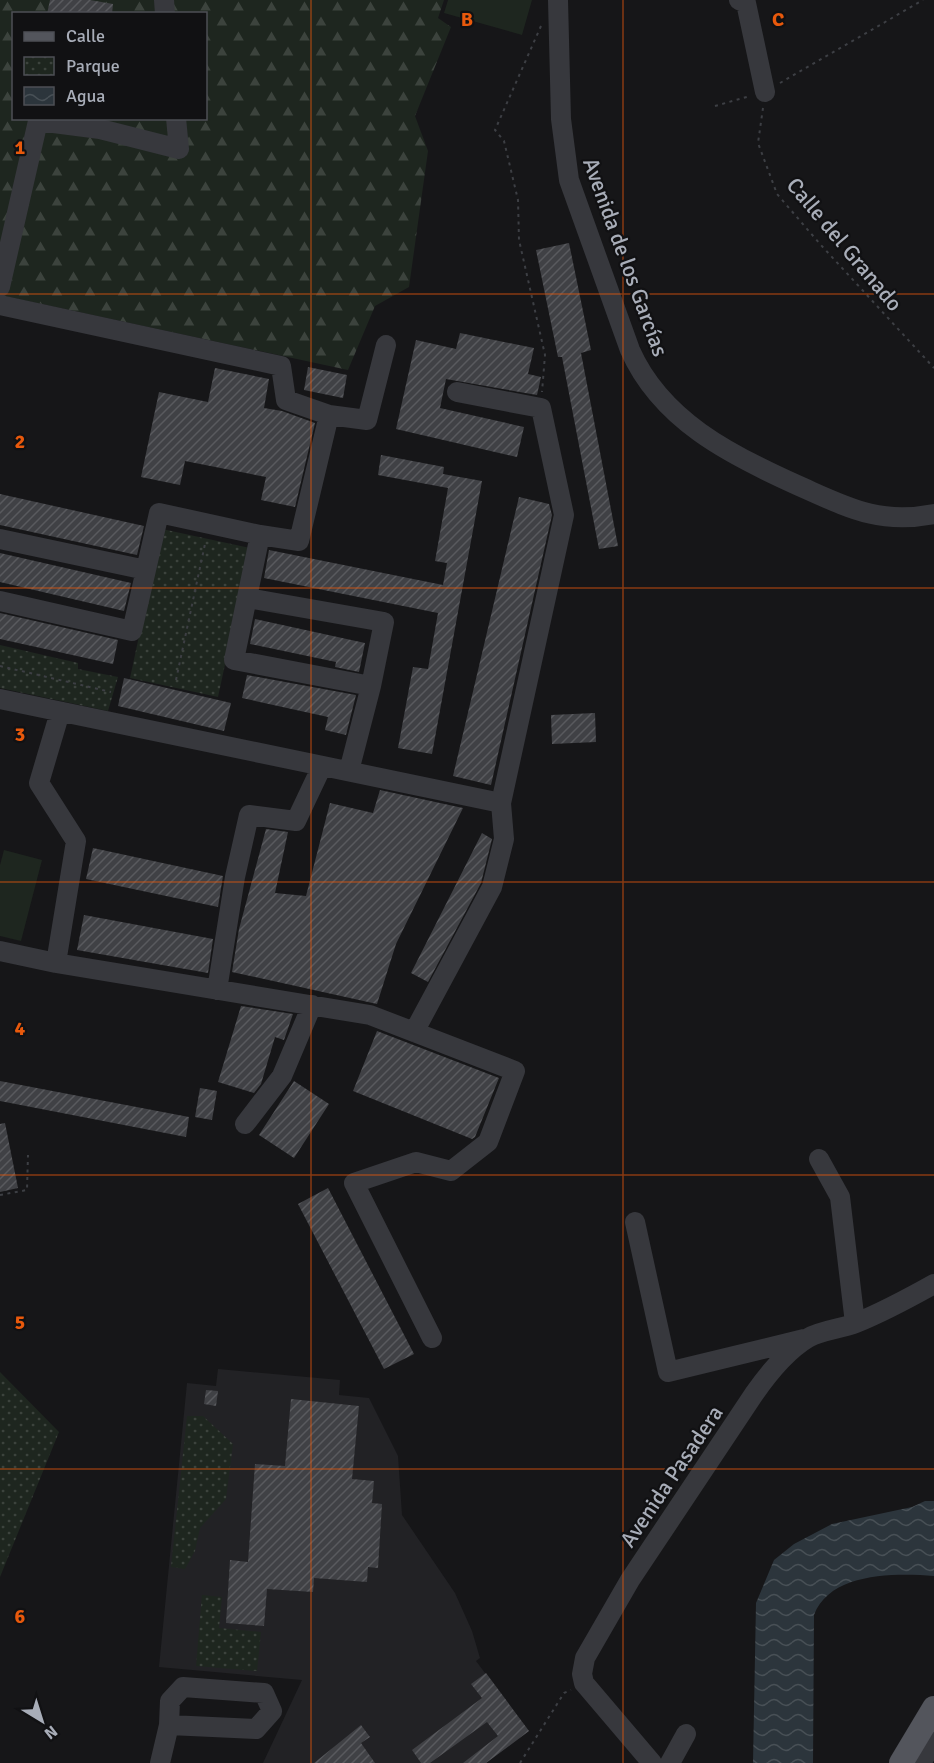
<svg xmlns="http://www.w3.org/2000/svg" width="934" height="1763" font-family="Signika,sans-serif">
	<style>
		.built { fill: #222225 }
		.grass { fill: #1e261f }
		.forest { fill: url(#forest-firs); fill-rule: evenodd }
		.park { fill: url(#park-dots) }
		.water { fill: url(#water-waves) }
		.building { fill: url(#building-hatch) }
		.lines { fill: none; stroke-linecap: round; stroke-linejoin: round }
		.path { stroke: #3d3f44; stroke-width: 2; stroke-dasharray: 3 4.5; stroke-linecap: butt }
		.minor { stroke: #37383d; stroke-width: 20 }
		.major { stroke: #53555c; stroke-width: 24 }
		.grid { fill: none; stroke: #e8590c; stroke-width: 1.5; stroke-opacity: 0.55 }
		.labels { text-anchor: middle; stroke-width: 4.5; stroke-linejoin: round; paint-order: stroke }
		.street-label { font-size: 22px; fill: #a8adb8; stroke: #111113 }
		.grid-label { font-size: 20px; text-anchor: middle; font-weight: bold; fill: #e8590c; stroke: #111113; stroke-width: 4.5; stroke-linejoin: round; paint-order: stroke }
	</style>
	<defs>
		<pattern id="forest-firs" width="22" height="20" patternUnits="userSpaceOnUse" patternTransform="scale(1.5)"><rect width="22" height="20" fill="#1e261f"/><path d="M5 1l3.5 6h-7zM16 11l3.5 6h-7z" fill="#3c433d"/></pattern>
		<pattern id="park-dots" width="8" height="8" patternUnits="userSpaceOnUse" patternTransform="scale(1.5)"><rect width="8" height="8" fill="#1e261f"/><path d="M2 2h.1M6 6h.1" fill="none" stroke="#3c433d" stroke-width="1.8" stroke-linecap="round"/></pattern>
		<pattern id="water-waves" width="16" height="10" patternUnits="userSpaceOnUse" patternTransform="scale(1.5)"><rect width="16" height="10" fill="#2c353c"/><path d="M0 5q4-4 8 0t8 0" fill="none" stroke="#485056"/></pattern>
		<pattern id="building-hatch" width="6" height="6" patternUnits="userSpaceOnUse" patternTransform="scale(1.5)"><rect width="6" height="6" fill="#404145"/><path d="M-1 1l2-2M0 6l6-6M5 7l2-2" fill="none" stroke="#595a5e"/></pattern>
	</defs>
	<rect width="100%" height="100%" fill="#161618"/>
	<path class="built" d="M218,1369L340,1380L339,1395L369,1398L398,1456L402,1515L455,1593L472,1631L480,1658L476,1661L529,1731L486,1763H263L302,1680L159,1667L187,1383L216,1386Z"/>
	<path class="grass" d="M448,0H532L522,35L444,13Z
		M4,850L42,860L21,941L0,936V865Z"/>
	<path class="forest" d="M0,0H444L438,18L451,27L415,116L428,151L409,287L375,306L348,370L0,295ZM14,14H206V118H14Z"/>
	<path class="park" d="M162,529L250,548L218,697L130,678Z
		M0,645L78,663V669L118,677L108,711L0,688Z
		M0,1372L59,1432L0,1577Z
		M187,1416H203L233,1444L226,1499L200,1528L195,1551L185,1569L171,1567Z
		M202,1595L222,1597L219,1628L261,1632L257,1671L196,1666Z"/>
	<path class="water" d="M925,1501H934V1576C896,1573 830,1572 814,1615L813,1763H753L756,1603L774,1560L794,1544L832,1524L912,1507Z"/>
	<path class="building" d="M50,0H90L113,4L112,14H47Z
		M569,243L591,350L581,353L618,546L599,549L562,357H558L536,250Z
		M460,333L534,348L528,374L541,377L537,395L446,379L440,408L524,427L517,457L396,429L416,340L456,349Z
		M308,367L347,375L343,398L304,390Z
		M215,368L269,379L264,408L282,411L315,423L295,507L261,500L266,477L185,461L180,485L141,477L159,392L208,402Z
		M381,455L444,467L443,474L482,481L432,754L398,748L413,667L428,669L438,613L264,578L269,550L443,585L447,563L435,561L448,488L378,475Z
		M0,494L144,526L137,555L0,525Z
		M519,497L549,504L552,515L491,785L453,776Z
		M0,553L131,583L124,611L0,582Z
		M0,613L118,640L113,664L0,639Z
		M255,619L365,643L359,672L335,667L336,662L250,644Z
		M247,675L356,695L346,735L325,730L328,717L242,698Z
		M124,678L231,703L224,731L118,706Z
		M595,713L596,742L552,744L551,715Z
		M380,790L463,808L396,944L377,1004L232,972L239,929L266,829L288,832L275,893L306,896L330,803L373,813Z
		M482,833L492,839L481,883L428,982L411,973Z
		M93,848L223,876L218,907L86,879Z
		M84,915L213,939L208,973L77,950Z
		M241,1006L293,1014L284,1040L275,1037L261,1084L254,1093L218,1082Z
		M377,1031L499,1078L475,1137L472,1139L353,1091Z
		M0,1081L189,1117L186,1137L0,1101Z
		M294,1081L329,1104L294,1158L259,1135Z
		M200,1088L217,1091L212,1120L195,1117Z
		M5,1123L18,1188L0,1192V1124Z
		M328,1188L414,1354L384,1369L298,1204Z
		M206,1390L218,1391L216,1406L204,1404Z
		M291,1399L359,1406L352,1479L374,1481L372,1503L382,1504L378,1568L368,1567L367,1582L314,1578L313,1592L267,1589L264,1626L226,1623L230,1560L248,1562L255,1464L285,1466Z
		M486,1673L529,1731L486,1763H463L498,1736L487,1722L430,1763H421L412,1750L482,1698L471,1684Z
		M361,1725L370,1737L361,1743L375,1763H314Z"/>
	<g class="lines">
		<path class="path" d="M541,26L495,130L504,141L518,200L519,240L545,355L542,392
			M780,83L923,0
			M715,106L750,96
			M763,108L758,143L777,194L820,244L934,368
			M0,666L111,692
			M176,680L205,544
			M0,1195L27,1190L28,1155
			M520,1763L564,1693L571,1690"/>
		<path class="minor" d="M164,0L165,14
			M558,0L561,119L569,180L630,350C661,420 730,455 797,485C847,507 878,525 934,514
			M739,0L746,3L765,92
			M0,287L38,121L100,129L179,149L176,118
			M0,305L281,366L286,400L329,415L367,420L386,345
			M329,415L299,541L260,535L234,660L371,686L349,771
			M0,539L146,570
			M248,598L384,622L371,686
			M0,601L132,631L159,513L260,535
			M0,699L501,803
			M0,951L56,963L370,1015L515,1071L488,1142L451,1171L416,1162L354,1183L432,1338
			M56,963L76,841L39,783L60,712
			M217,990L235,877L249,815L296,821L322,766
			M414,1032L492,887L504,839L501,803L564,515L541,408L457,392
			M245,1124L282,1076L312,1005
			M819,1159L840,1197L855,1323
			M635,1222L668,1372L804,1339
			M160,1763L169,1725L170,1701L183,1687L264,1693L272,1711L256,1729L169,1725
			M652,1763L584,1683L582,1674L585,1658L630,1580L754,1394C768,1374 786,1351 808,1338C822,1330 841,1329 856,1323C883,1312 909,1298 934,1284
			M670,1763L686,1734
			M921,1763L934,1741"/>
		<path class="major" d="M901,1763L934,1708"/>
	</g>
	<path class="grid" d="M311,0V1763M623,0V1763M0,294H934M0,588H934M0,882H934M0,1175H934M0,1469H934"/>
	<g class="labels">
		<g class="street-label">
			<text transform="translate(845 244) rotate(50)" y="8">Calle del Granado</text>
			<text transform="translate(626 257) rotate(70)" y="8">Avenida de los Garcías</text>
			<text transform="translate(671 1476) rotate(-56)" y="8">Avenida Pasadera</text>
		</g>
	</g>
	<g class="grid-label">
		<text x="467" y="26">B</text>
		<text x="778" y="26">C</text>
		<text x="20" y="154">1</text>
		<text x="20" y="448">2</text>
		<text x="20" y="741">3</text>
		<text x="20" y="1035">4</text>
		<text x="20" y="1329">5</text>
		<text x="20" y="1623">6</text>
	</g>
	<rect x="12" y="12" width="195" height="108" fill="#111113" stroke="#4d4f55" stroke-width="1.5"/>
	<rect x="24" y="32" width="30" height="9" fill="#53555c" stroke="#4d4f55" stroke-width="1.5"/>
	<text x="66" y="42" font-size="18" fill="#a8adb8">Calle</text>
	<rect x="24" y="57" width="30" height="18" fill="url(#park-dots)" stroke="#4d4f55" stroke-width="1.5"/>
	<text x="66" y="72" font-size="18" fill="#a8adb8">Parque</text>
	<rect x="24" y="87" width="30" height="18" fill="url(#water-waves)" stroke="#4d4f55" stroke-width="1.5"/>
	<text x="66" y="102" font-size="18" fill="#a8adb8">Agua</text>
	<g transform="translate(42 1721) rotate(142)" stroke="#111113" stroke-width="4.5" paint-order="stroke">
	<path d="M0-4.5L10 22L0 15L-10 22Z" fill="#a8adb8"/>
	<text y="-9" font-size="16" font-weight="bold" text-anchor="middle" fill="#a8adb8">N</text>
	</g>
</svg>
